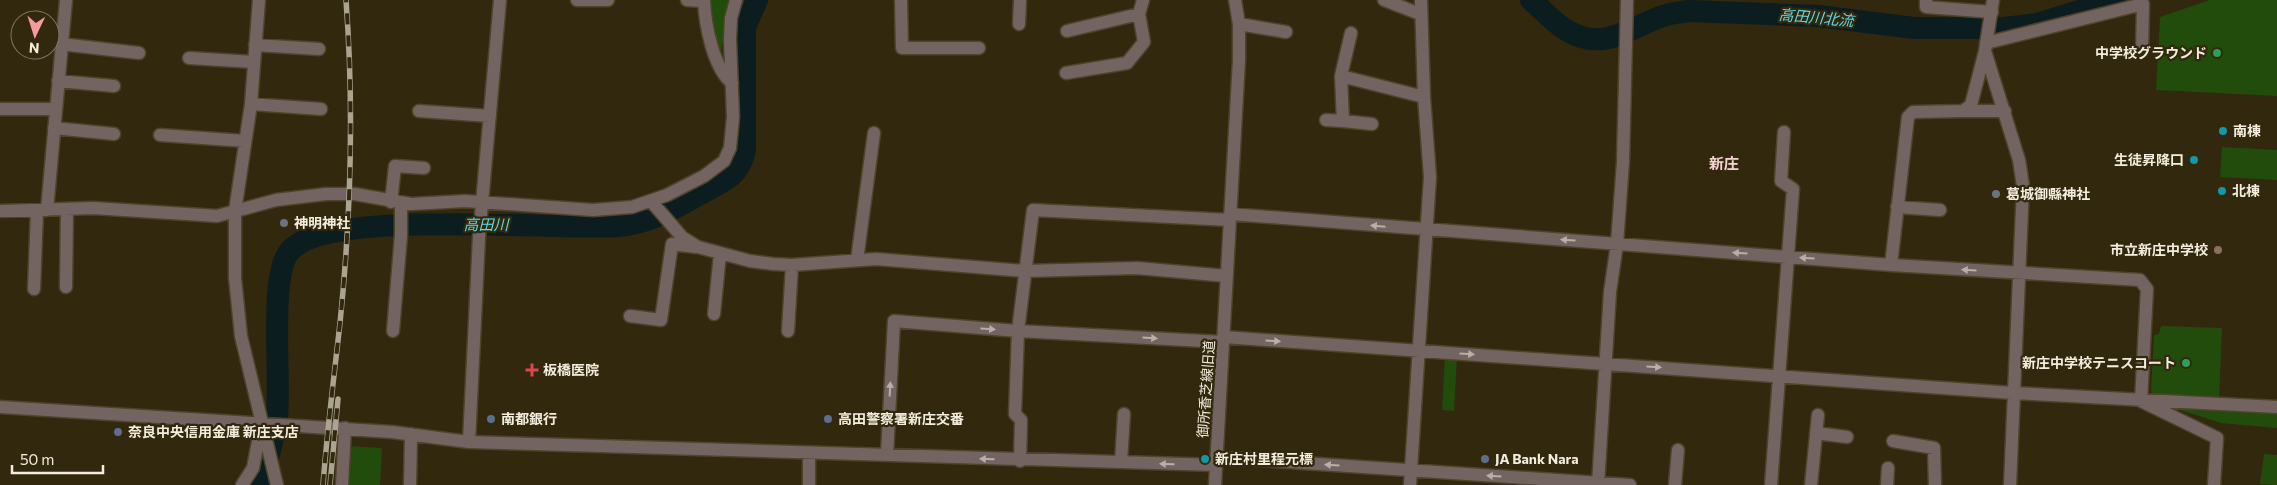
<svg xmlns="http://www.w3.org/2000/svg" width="2277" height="485" font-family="Commissioner,'Noto Sans JP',sans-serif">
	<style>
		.green { fill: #224c0b }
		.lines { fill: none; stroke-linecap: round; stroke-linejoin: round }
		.river { stroke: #0c1d1f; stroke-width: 22 }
		.minor-casing { stroke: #4d442b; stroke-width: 15 }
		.minor { stroke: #736462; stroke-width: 12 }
		.rail-casing { stroke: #aba491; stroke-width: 5.5 }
		.rail { stroke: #32280e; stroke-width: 4; stroke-dasharray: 11; stroke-linecap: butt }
		.oneway { fill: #b9afa6 }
		.leisure-dot { fill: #2e9e5b; stroke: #32280e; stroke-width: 2 }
		.culture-dot { fill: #0f9aa8; stroke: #32280e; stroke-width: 2 }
		.worship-dot { fill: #6b7280; stroke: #32280e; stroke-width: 2 }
		.education-dot { fill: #8d6e63; stroke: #32280e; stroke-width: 2 }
		.health-dot { fill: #e0444e; stroke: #32280e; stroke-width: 2 }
		.service-dot { fill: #5c6f8a; stroke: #32280e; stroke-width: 2 }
		.labels { text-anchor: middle; stroke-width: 4.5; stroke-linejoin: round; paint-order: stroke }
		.poi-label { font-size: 14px; font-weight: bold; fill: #f3edde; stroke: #32280e; text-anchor: start }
		.street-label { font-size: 14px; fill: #f3edde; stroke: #32280e }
		.water-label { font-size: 15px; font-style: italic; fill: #59ddeb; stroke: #32280e }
		.neighbourhood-label { font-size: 15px; font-weight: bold; fill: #f7d3d5; stroke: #32280e }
	</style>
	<rect width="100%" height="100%" fill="#32280e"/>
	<path class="green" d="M710,0H730L720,58L709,4Z
		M2210,0H2277V96L2156,90L2160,17Z
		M2222,147L2277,150V180L2220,177Z
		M2161,326L2222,328L2219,400L2158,397L2151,391L2154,335L2159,334Z
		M1445,356L1457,357L1454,411L1442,410Z
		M2177,405L2277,411V428L2221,423L2177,409Z
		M346,446L382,448L380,485H344Z
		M2264,454L2277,455V485L2260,484Z"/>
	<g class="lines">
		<path class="river" d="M1531,0C1542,9 1551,20 1563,28C1603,55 1628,27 1666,15C1673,13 1681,12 1689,11L1818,16L1914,28H2005L2037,24L2115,0
			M258,485C265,472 276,431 277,416C281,381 269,277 289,252C324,207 557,231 619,226C651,223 675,208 702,193C724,181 739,177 745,150V27L757,0"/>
		<defs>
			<path id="minor" d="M259,0L251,104L235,211V278L241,336L277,485
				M577,0H608
				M687,0L704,1
				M704,0C705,24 713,68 732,83
				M901,0L902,48H979
				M1384,0L1420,14
				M1926,0V7L1992,12
				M1993,0L1985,51L2019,160L2023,186L2010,485
				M1019,24L1020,0
				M1239,24L1286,32
				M1067,31L1139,14
				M1351,33L1341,76L1424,97
				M1986,43L2143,4L2142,52
				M61,44L139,53
				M255,45L319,49
				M189,58L254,62
				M1066,73L1127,63L1144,42L1139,14L1143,0
				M1341,76L1343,121L1372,124
				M58,81L114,86
				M251,104L321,109
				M0,109H56
				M419,111L490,116
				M1963,111H2005
				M1326,120L1343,121
				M54,128L114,134
				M160,135L245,141
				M651,201L682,237L698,247L750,261L773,264L792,265L876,259L1025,271L1137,268L1227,276
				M391,202L395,166L424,168
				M1897,207L1940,210
				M47,210L66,0
				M0,211L93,208L217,216L276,200L326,194H355L411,204L465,201L593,210L632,207L667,195L704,176L724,161L730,148L733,117L730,39L731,18L736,0
				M1230,214L1891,265L2140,280L2147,289L2141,401L2217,438L2214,485
				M857,260L874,133
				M1891,265L1908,117L1913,112L1963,111L1971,105L1985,51
				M66,287L67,209
				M34,289L37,211
				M714,314L720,254
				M630,316L661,320L672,244L696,247
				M393,331L401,235V204
				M788,331L792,265
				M1224,337L2013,393L2277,407
				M0,407L392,432L469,442L1216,465
				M1816,433L1847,437
				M1893,441L1934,448L1935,485
				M469,442L479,237L500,0
				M887,455L894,321L1018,331L1223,342
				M1216,457L1630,485
				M1020,461L1021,420L1015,414L1018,331L1033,210L1230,220
				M1121,462L1124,414
				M242,485L253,468L260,431
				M342,485L345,428
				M410,485L411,434
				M809,485V453
				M1215,485L1239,60V24L1235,0
				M1410,485L1430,177L1424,97L1421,0
				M1598,485L1610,292L1617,244L1623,162L1627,0
				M1675,485L1678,450
				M1771,485L1793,189L1781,181L1784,132
				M1811,485L1818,415
				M1887,485L1888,468"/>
		</defs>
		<use href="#minor" class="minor-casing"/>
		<use href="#minor" class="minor"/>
		<defs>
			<path id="rail" d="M323,485C327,431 334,377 340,323C351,216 354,107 346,0
				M330,485L338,399"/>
		</defs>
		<use href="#rail" class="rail-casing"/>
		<use href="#rail" class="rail"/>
	</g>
	<defs><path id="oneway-solid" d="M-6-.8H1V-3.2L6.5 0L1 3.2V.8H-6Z" transform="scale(1.25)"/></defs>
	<g class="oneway">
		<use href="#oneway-solid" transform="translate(1378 226) rotate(-175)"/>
		<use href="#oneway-solid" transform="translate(1568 240) rotate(-176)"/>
		<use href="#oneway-solid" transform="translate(1740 253) rotate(-176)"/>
		<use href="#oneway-solid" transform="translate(1807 258) rotate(-176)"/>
		<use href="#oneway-solid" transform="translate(1969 270) rotate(-176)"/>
		<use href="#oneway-solid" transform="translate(988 329) rotate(4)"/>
		<use href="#oneway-solid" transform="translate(1150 338) rotate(3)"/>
		<use href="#oneway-solid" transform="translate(1273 341) rotate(4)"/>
		<use href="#oneway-solid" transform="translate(1467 354) rotate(4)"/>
		<use href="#oneway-solid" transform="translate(1654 367) rotate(4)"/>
		<use href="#oneway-solid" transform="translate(890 389) rotate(-87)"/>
		<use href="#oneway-solid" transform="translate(987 459) rotate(-178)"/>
		<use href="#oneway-solid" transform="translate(1167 464) rotate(-178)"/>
		<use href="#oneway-solid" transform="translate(1332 465) rotate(-176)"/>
		<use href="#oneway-solid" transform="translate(1494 476) rotate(-176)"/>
	</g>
	<g class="leisure-dot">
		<circle cx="2217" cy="53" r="5"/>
		<circle cx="2186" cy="363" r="5"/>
	</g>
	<g class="culture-dot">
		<circle cx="2223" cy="131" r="5"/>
		<circle cx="2194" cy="160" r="5"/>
		<circle cx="2222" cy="191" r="5"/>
		<circle cx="1205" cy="459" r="5"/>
	</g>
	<g class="worship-dot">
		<circle cx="1996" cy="194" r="5"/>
		<circle cx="284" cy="223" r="5"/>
	</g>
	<circle class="education-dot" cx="2218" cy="250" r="5"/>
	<path class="health-dot" d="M529.5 362.5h5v5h5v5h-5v5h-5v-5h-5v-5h5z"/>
	<g class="service-dot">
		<circle cx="491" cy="419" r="5"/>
		<circle cx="828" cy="419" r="5"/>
		<circle cx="118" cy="432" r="5"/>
		<circle cx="1485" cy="459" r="5"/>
	</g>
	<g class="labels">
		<g class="poi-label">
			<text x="2207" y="58" text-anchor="end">中学校グラウンド</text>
			<text x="2233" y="136">南棟</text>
			<text x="2184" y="165" text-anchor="end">生徒昇降口</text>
			<text x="2232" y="196">北棟</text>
			<text x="2006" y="199">葛城御縣神社</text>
			<text x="294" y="228">神明神社</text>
			<text x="2208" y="255" text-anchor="end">市立新庄中学校</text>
			<text x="2176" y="368" text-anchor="end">新庄中学校テニスコート</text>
			<text x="543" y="375">板橋医院</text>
			<text x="501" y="424">南都銀行</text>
			<text x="838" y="424">高田警察署新庄交番</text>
			<text x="128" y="437">奈良中央信用金庫 新庄支店</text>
			<text x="1215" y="464">新庄村里程元標</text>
			<text x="1495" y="464">JA Bank Nara</text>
		</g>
		<g class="street-label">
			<text transform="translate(1206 389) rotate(-86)" y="5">御所香芝線旧道</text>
		</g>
		<g class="water-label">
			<text transform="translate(1816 18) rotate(5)" y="5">高田川北流</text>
			<text x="486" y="230">高田川</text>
		</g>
		<g class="neighbourhood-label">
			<text x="1724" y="169">新庄</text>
		</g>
	</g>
	<g transform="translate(35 35) rotate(184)"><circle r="24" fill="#32280e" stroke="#7f7761"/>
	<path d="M0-4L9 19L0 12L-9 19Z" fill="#f49aa1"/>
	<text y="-8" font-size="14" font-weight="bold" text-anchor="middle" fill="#f3edde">N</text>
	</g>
	<path d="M12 465v8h91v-8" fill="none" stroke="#f3edde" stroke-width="2.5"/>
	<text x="20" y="465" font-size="15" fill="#f3edde" stroke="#32280e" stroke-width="4" paint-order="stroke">50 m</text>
</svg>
